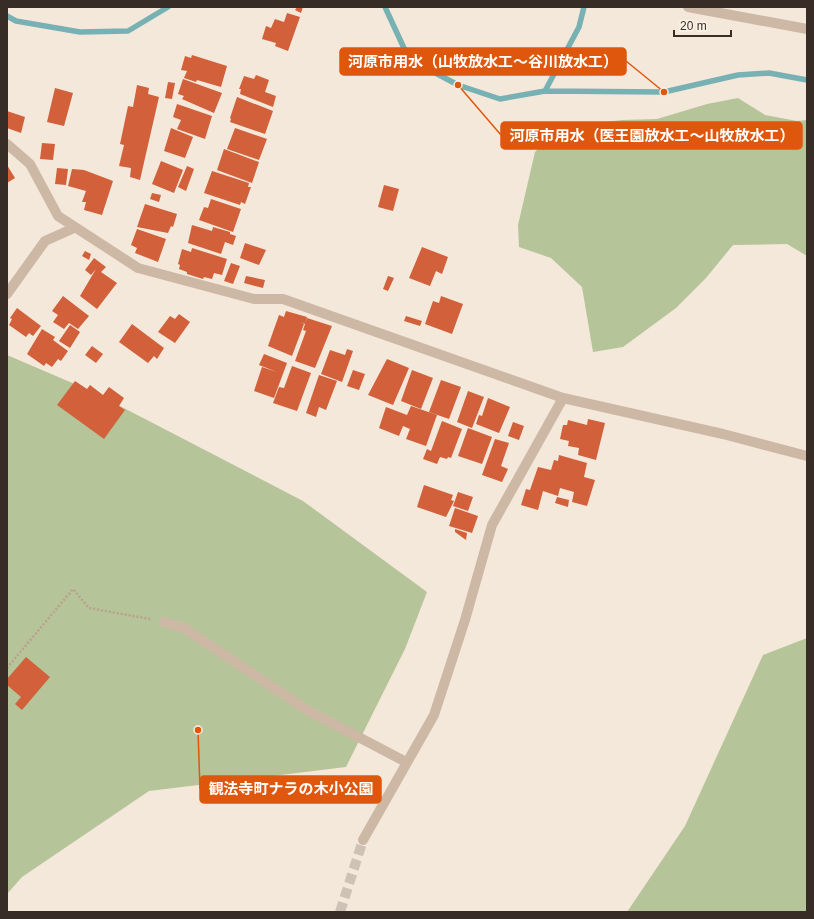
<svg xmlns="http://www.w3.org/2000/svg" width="814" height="919" font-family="Arial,'Noto Sans JP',sans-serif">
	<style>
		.green { fill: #b6c499 }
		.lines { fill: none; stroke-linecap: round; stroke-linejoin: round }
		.stream { stroke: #77b1b4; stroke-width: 5.5 }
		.building { fill: #d1603b }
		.minor-tunnel { stroke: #cec2b6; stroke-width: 10; stroke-dasharray: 10 5; stroke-linecap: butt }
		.path { stroke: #b9a18f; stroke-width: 2.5; stroke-dasharray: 2 2; stroke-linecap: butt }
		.minor { stroke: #cdb8a5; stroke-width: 10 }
		.leader { fill: none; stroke: #df570d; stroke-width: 1.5 }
		.callout-dot { fill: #df570d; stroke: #fbf2e7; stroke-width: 1.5 }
		.callout { fill: #df570d; stroke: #df570d; stroke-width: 1.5 }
		.callout-label { font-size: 15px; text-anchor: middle; font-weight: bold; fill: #fff }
	</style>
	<rect width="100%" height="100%" fill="#f4e8da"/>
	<path class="green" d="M738,98L765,115L797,121L807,120V256L787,244L733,245L706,278L676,308L623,347L593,352L582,287L551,258L519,247L518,225L535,152L559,127L622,120L657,119L707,104Z
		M7,355L91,391L303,501L427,592L405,649L346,767L149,791L22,877L7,894Z
		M807,638V912H627L685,826L763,655Z"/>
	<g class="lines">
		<path class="stream" d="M385,7L409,59L458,85L500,99L545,91L664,92L738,75L769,73L807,80
			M7,16L16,21L80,32L128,31L168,7
			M545,91L579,27L584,7"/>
	</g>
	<path class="building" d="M297,7H303L301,13L295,10Z
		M287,13L300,17L288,51L275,46L276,43L262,39L266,26L271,28L275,19L284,22Z
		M192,55L227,66L221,87L197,80L196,82L184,78L187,71L181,70L185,56L191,58Z
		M256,75L269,80L265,92L276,96L273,107L240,94L241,89H239L244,76L254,79Z
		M183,79L222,93L214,113L182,99L184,96L178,94Z
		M168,82L175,83L172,99L165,98Z
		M137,85L149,88L148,94L159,97L140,180L130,177L131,168L119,166L124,145L120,144L128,106L133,107Z
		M55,88L73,93L64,126L47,122Z
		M237,97L273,111L265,134L230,122L231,119L230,118Z
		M177,104L212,116L205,139L177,129L181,120L173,117Z
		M7,111L25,117L21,133L7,128Z
		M171,128L193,137L185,158L164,151Z
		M235,128L267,139L259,160L227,149Z
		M42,143L55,144L53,160L40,159Z
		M224,149L259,162L252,183L217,170Z
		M161,161L183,170L174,193L152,184Z
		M7,165L15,178L7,183Z
		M187,166L194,169L186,191L178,187Z
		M57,168L68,169L66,185L55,184Z
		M72,169L84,170L113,181L102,215L84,210L86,202H82L86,191L68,186Z
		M212,171L249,183L248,187H251L245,204L241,202L240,205L204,193Z
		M384,185L399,189L393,211L378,207Z
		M152,193L161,195L159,202L150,199Z
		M211,199L241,209L233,232L199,220L204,207L208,208Z
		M145,204L177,214L173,227L171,226L168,233L137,227Z
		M192,225L212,231L213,227L230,232V234L236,236L233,245L225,242L221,254L188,243Z
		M137,229L166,239L158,262L135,253L137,248L131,245Z
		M245,243L266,250L259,265L240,258Z
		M422,247L448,257L442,274L436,271L430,286L409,278Z
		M192,248L227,259L222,275L214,273L212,279L204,277L203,279L187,274V272L179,269L180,265L178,264L182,249L191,252Z
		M85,251L91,254L89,260L82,256Z
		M94,258L106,267L101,272L117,283L97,309L80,296L96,269L91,275L85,270Z
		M231,263L240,266L233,284L224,281Z
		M246,276L265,280L263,288L244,283Z
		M388,276L394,278L388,291L383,289Z
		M63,296L89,316L78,329L69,323L64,329L53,322L58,315L52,311Z
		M441,296L463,304L452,334L425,324L433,301L439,303Z
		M17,308L41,326L33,336L29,333L26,337L9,325L12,319L10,318Z
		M286,311L307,317L305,324L300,322L304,324L292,356L268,346L279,315L284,317Z
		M179,314L190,322L175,343L158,332L170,316L175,319Z
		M406,316L422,321L420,326L404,321Z
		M307,318L332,326L315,368L295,361L306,331L303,330Z
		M132,324L164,348L157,359L154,356L148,363L119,342Z
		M70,325L80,332L70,348L59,341Z
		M42,329L55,337L53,340L68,351L61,361L58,359L52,367L46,363L44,366L27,354Z
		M92,346L103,354L96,363L85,355Z
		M347,349L353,351L342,382L321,374L330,350L345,355Z
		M264,354L287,363L274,398L254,391L262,367L277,372L259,365Z
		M387,359L409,368L393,405L368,395Z
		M292,366L311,373L297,411L273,403L279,387L284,388Z
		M353,370L365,374L359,390L347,386Z
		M412,370L433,378L421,409L401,401Z
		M319,375L337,381L326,410L319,407L316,417L306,413Z
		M441,380L461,387L449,419L429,412Z
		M75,381L87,389L90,385L103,395L109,387L124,398L119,406L125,410L104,439L57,405Z
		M468,391L484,397L472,428L457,422Z
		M488,398L510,407L499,433L476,424L479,415L482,416Z
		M411,406L437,415L426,446L406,439L410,429L403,426L399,436L379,428L386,407L407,415Z
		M588,419L605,423L596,460L578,455L579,448L568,446L569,441L560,439L563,425H567L568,420L587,425Z
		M442,421L462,429L451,458L448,457L447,459L440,457L437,464L423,459L427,449L431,451Z
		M513,422L524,426L519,440L508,436Z
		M468,428L492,437L482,464L458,456Z
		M495,439L509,443L501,466L508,469L502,482L482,475Z
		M559,455L587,463L584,477L595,480L587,506L572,502L574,492L560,488L558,496L543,491L538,510L521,505L526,489L530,490L538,467L551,470L554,460L558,461Z
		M424,485L453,495L451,500L454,501L446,517L417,507Z
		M458,492L473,497L468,511L453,506Z
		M557,497L569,500L568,507L555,503Z
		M455,508L478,516L472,533L449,526Z
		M455,529L467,533L466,540L455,532Z
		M26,657L50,677L22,710L15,704L21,697L7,685V679Z"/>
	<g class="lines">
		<path class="minor-tunnel" d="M340,912L363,840"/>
		<path class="path" d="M7,668L73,589L89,608L150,619"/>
		<path class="minor" d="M688,7L807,29
			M7,144L30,164L58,216L138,268L254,299H283L563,398L723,434L807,456
			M7,294L45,241L74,228
			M164,622L184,628L307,710L406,762
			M363,840L434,715L465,620L492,525L563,398"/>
	</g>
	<path class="leader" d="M664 92L626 61M458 85L501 135M198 730L200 789"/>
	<g class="callout-dot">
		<circle cx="664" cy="92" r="4"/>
		<circle cx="458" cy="85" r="4"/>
		<circle cx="198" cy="730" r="4"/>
	</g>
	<g class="callout">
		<rect x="340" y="48" width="286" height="27" rx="4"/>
		<rect x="501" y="122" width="301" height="27" rx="4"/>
		<rect x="200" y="776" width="181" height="27" rx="4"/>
	</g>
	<g class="callout-label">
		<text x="483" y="67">河原市用水（山牧放水工～谷川放水工）</text>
		<text x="652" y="141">河原市用水（医王園放水工～山牧放水工）</text>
		<text x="291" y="794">観法寺町ナラの木小公園</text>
	</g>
	<rect width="814" height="919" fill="none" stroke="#382c27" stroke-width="16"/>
	<path d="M674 30v6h57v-6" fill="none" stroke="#382c27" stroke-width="2"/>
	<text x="680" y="30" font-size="12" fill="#382c27" stroke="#fbf2e7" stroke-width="3" paint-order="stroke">20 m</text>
</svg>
